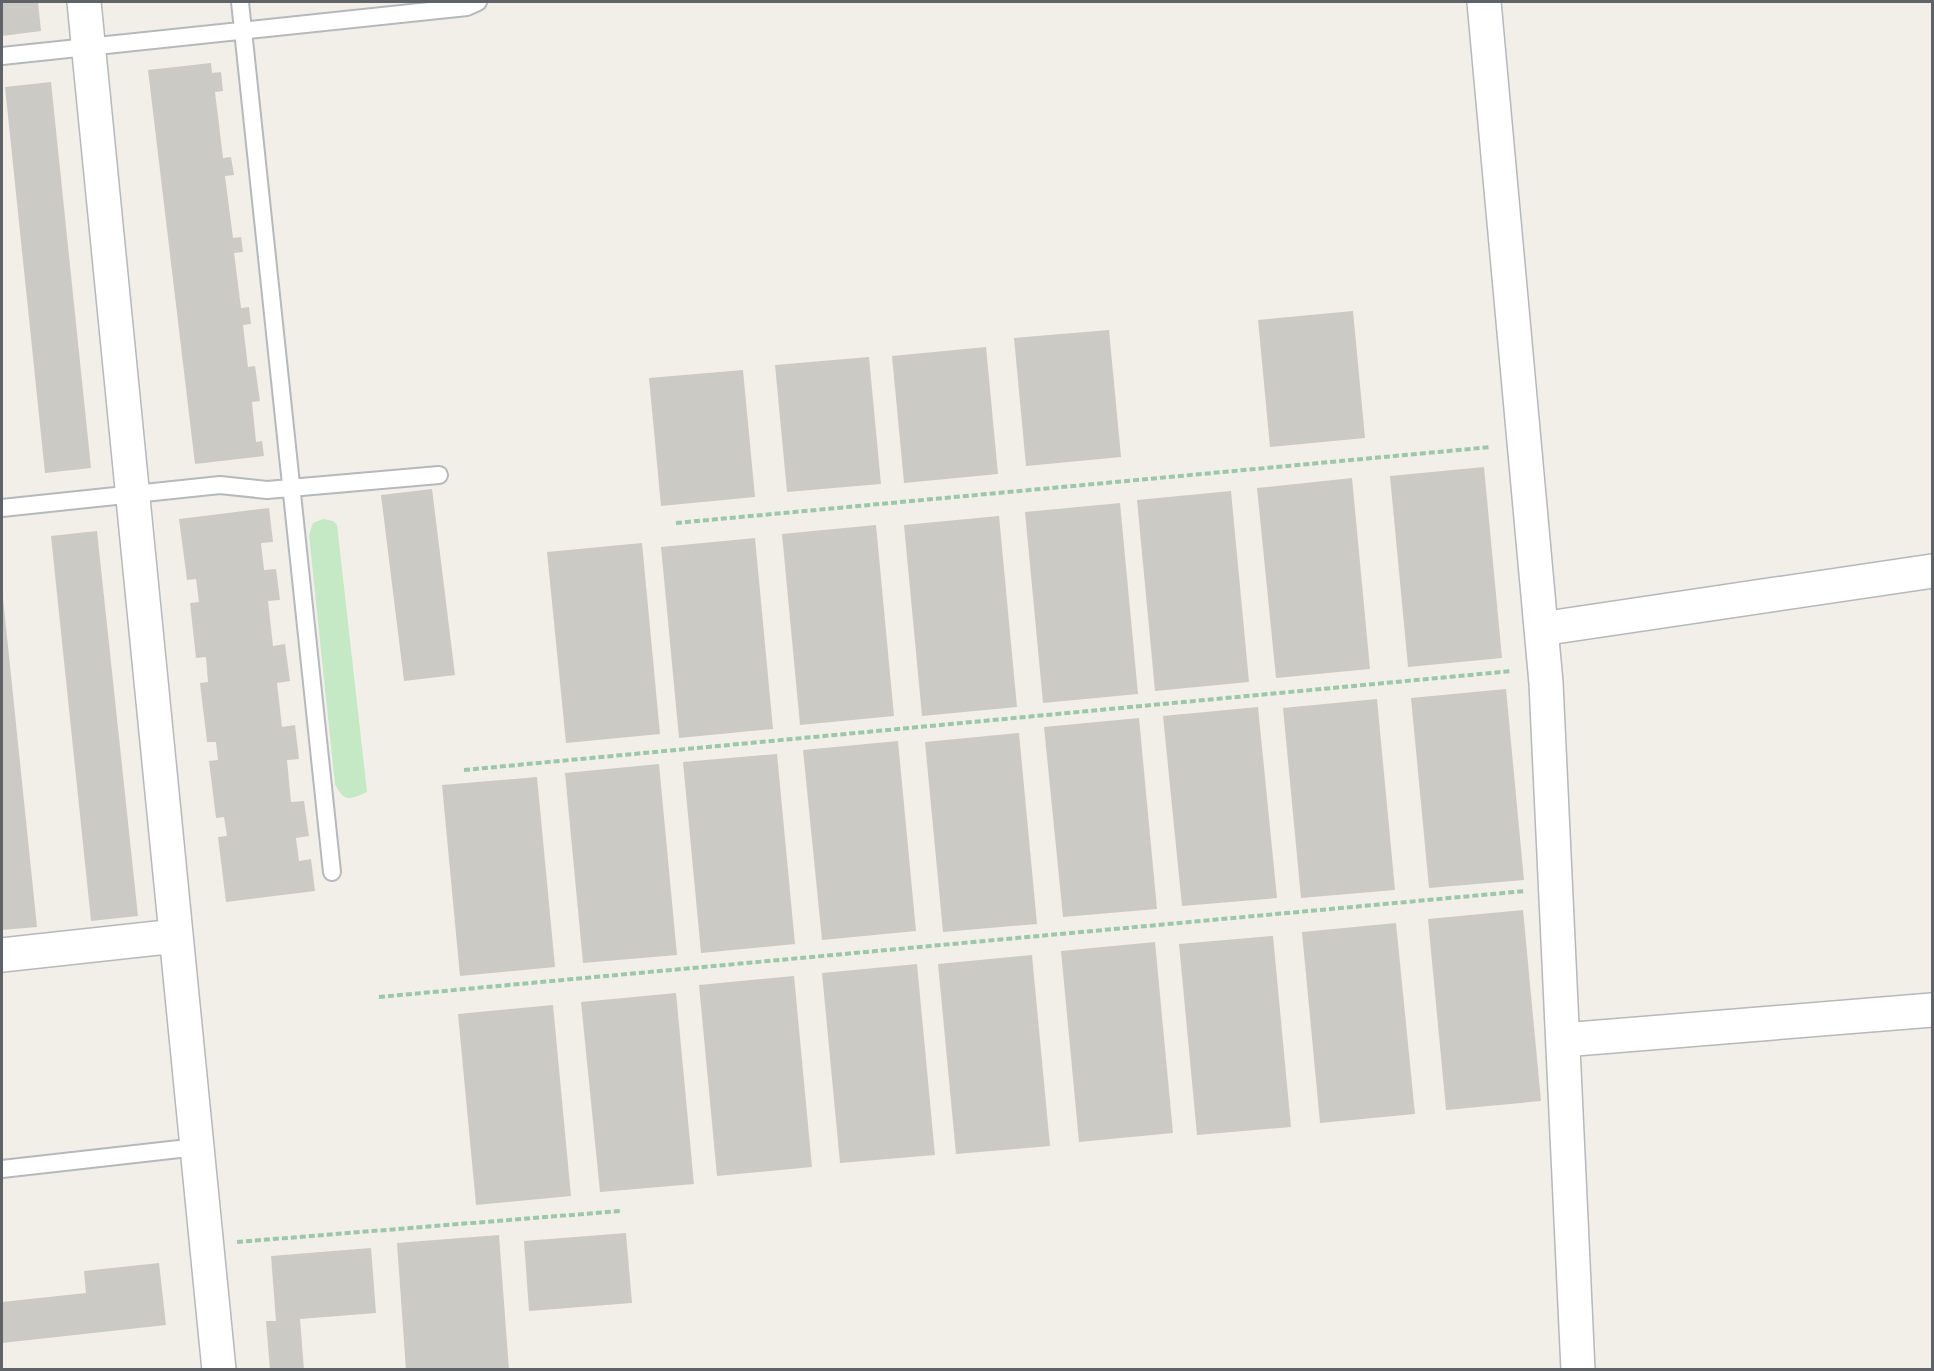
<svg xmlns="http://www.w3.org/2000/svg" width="1934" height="1371" font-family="'Varela Round',sans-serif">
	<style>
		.green { fill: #c5e8c5 }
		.building { fill: #cccac5 }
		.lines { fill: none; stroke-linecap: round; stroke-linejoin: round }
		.lane-casing { stroke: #b5b8bc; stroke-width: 20 }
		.street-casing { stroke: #b5b8bc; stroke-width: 36 }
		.path { stroke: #9cc7a9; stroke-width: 4; stroke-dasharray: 6 3; stroke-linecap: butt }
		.lane { stroke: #fff; stroke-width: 16 }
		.street { stroke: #fff; stroke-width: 33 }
	</style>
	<rect width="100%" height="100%" fill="#f1efe8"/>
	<path class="green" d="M323,519L333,521L337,525L367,792C349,800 344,802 335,784L309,535L313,523Z"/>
	<path class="building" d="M2,2H38L41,31L2,36Z
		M211,63L212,73L221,72L223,91L215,92L223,158L231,157L234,175L225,176L233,238L241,237L243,252L234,253L241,308L249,307L251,324L243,325L248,367L255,366L260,401L252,402L256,442L262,441L264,456L195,464L148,70Z
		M51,82L91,468L45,473L5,87Z
		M1353,311L1365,438L1270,447L1258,320Z
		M1109,330L1121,457L1026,466L1014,338Z
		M986,347L998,474L904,483L892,356Z
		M869,357L881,484L787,492L775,365Z
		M743,370L755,497L661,506L649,378Z
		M1484,467L1502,658L1408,667L1390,476Z
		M1352,478L1370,669L1276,678L1257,488Z
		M432,489L455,675L404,681L381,495Z
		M1231,491L1249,682L1155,691L1137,500Z
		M1120,503L1138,694L1043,703L1025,512Z
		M269,508L273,542L261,543L264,570L276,569L280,600L268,601L273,646L285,644L290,681L277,683L282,727L295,725L299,759L287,760L291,802L304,801L309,836L296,838L299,861L311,859L315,891L226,902L218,837L227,836L224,817L216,818L209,761L218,760L216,742H207L200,683L208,682L206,657L196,658L190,603L199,602L196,579L187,580L179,519Z
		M999,516L1017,707L922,716L904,525Z
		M876,525L894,716L800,725L782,534Z
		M97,531L138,916L91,921L51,536Z
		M755,538L773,729L679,738L661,547Z
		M642,543L660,734L566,743L547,552Z
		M2,598H3L37,927L2,930Z
		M1506,689L1524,880L1429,888L1411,698Z
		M1377,699L1395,890L1301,898L1283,708Z
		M1258,707L1277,898L1182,906L1163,716Z
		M1139,718L1157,909L1063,917L1044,727Z
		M1019,733L1037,924L943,932L925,742Z
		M898,741L916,931L822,940L803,750Z
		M777,754L795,944L701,953L683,762Z
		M659,764L677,955L583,963L565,773Z
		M537,777L555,967L460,976L442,785Z
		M1523,910L1541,1101L1446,1110L1428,919Z
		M1396,923L1415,1114L1320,1123L1302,932Z
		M1273,936L1291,1127L1197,1135L1179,944Z
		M1155,942L1173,1133L1079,1142L1061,951Z
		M1032,955L1050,1146L956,1154L938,964Z
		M917,964L935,1155L840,1163L822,973Z
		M794,976L812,1167L717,1176L699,985Z
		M676,993L694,1184L600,1192L581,1002Z
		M553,1005L571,1196L476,1205L458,1014Z
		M626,1233L632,1303L529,1311L524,1241Z
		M499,1235L509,1370H406L397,1243Z
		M371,1248L376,1313L300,1319L304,1370H270L266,1321H276L271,1256Z
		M159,1263L166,1325L2,1343V1302L86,1293L84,1271Z"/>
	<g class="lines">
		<defs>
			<path id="lane" d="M240,2L332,872
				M2,56L467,7L478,2
				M2,508L220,485L267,490L439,475
				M2,1169L197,1147"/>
			<path id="street" d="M84,2L219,1370
				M1484,2L1546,683L1578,1370
				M1541,629L1932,571
				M2,955L176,936
				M1563,1040L1932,1010"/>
		</defs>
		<use href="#lane" class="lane-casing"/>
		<use href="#street" class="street-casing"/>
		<path class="path" d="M676,523L1491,447
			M464,770L1512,671
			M379,997L1525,891
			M237,1242L620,1211"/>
		<use href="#lane" class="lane"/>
		<use href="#street" class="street"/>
	</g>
	<rect width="1934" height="1371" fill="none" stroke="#5f6368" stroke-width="6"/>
</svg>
